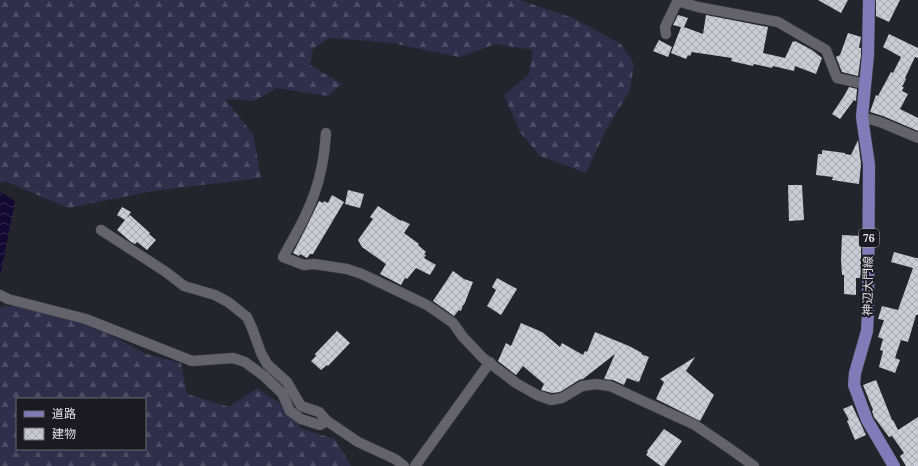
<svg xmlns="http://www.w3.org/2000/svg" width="918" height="466" font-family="Lora,'Noto Sans JP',serif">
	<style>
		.forest { fill: url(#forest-firs); fill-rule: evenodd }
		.water { fill: url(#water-waves) }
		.building { fill: url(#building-cross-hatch) }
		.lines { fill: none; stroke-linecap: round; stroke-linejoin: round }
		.minor-casing { stroke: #404046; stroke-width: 11 }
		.primary-casing { stroke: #404046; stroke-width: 13 }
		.minor { stroke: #64636c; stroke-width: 10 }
		.primary { stroke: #837ab9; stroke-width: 12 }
		.labels { text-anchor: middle; stroke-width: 4; stroke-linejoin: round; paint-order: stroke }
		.shield { fill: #1b1a22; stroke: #a5a5aa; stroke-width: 1 }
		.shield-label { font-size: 11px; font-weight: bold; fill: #e0e0e5 }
		.street-label { font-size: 12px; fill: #e0e0e5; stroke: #1b1a22 }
	</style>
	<defs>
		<pattern id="forest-firs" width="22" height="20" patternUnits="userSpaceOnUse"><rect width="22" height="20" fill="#312e4b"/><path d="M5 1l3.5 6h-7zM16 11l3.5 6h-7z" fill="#4f4c65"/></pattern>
		<pattern id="water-waves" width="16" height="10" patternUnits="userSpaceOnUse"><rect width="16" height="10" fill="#130832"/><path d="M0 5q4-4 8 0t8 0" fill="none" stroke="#352c50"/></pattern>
		<pattern id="building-cross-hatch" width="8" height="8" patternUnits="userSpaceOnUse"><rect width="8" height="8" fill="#cbcbd5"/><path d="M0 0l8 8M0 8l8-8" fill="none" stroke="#a9a9b1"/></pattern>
	</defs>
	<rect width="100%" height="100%" fill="#24242c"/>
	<path class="forest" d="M0,0H520L573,18L621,44L634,64L630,90L605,132L586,173L540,156L520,132L504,95L529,74L533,50L496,44L459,57L391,43L329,38L313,49L310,65L342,84L328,96L277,88L254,101L225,99L253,134L261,178L153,191L68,208L5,181L0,183Z
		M15,306L66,311L146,354L181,363L187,394L229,407L257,388L285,407L302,429L335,439L351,466H0V307ZM17,399H145V449H17Z"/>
	<path class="water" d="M0,192L15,201L0,277Z"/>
	<path class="building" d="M818,0H848L841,13Z
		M876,0H900L889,22L876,16Z
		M678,15L688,18L684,27L703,34L706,15L768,27L763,53L785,58L793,41L794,42L795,41L812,50L822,58L816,74L795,66L794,71L773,66L772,68L754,64L753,66L731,61L732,58L692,52L690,56L688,55L686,59L671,53L681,27L673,25Z
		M848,33L861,37L859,48H861V55L858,76L842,72L836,57L840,55Z
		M889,34L918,48V58L915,57L905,78L906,79L902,87H904L902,91L908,94L900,109L918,118V131L883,116L870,112L876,95L878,96L891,72L893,73L901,57L883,47Z
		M659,40L672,47L668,57L653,51Z
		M849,87L857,89L856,101L854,100L840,119L832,114L844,96Z
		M858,140L861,164L859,184L832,180L833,177L816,175L818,154H822V150L845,153V154L851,155Z
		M788,185H802L804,220L789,221Z
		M348,190L364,194L360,208L345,204Z
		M332,195L344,202L313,254H310L307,258L300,254L299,256L293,253L306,228L319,201L323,203L324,201L328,203Z
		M378,206L401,221V220L410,224L404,233L419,244L418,245L426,252L424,254L426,255L424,258L436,265L430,275L416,268L407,279L405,278L401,285L380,274L386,264L362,247L358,240L373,219L370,217Z
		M122,207L131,212L127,218L130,215L150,233L149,234L156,240L147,250L137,242L135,244L131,242L117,230L125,220L117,215Z
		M842,235L861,236V275L860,278H856V295L844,294V275H842L841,259Z
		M894,252L916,258H918V315H916L908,342L901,340L895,358L900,360L895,373L879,367L883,351L880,350L883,339L878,337L884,320L878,319L882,306L898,310L913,268L891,262Z
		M453,271L464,279L473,282L464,305H463L461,311L459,310L454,316L433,301Z
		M497,278L517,289L501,315L487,306L496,290L492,287Z
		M521,323L542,332L560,347L562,343L583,355L585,351L587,352L595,332L629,346L642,353L641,354L649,357L639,382L638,381V382L627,378L624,385L613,380L604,379L615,354L583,379L579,380L560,392L552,393L541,390L544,384L523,366L516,375L498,361L506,343L511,346Z
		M337,331L350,343L328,366L327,365L321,370L311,361L316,356L315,354Z
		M695,357L686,371L714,395L700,421L656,399L664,382L660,379Z
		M876,380L892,420H893L898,430L918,417V466H906L900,456L904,453L892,436L889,437L874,417L872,411L873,410L863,385Z
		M852,405L866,435L855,440L847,421L849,420L843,409Z
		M664,429L682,441L664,466H661L646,455L648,452L647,451Z"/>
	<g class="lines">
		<defs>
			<path id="minor" d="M677,1L698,7L778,22L826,50L837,78L865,84
				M666,34L665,27L678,0
				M862,117L880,122L918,138
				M326,133C325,145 324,158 321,170C315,201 299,229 283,257L304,265L314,264L347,269L362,274L427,305L453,323L463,337L483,358L516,383L537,395L551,400L562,398L582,386L596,384L610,386L695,425L729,448L754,466
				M101,230L166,272L184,286L215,295L228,302L247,317L252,328L261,353L267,364L287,382L301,406L319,412L327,421L358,442L395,459L404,466
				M0,295L8,299L86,319L192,361L233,358L245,362L264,376L282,393L290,411L301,419L320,425L327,421
				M415,466L490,362"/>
			<path id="primary" d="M869,0L868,55L862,117L869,165L868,313L867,331L855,373L854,385L867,420L894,466"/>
		</defs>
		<use href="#minor" class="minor-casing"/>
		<use href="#primary" class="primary-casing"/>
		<use href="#minor" class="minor"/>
		<use href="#primary" class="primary"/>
	</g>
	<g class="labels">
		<rect class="shield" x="859" y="229" width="20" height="18" rx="3"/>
		<g class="shield-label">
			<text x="869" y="242">76</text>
		</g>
		<g class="street-label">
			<text transform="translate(868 286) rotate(-89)" y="4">神辺大門線</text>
		</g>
	</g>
	<rect x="16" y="398" width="130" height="52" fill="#1b1a22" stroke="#6a6970"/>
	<rect x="24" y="411" width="20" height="6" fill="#837ab9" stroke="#6a6970"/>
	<text x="52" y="418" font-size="12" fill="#e0e0e5">道路</text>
	<rect x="24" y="428" width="20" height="12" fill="url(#building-cross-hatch)" stroke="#6a6970"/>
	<text x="52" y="438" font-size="12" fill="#e0e0e5">建物</text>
</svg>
